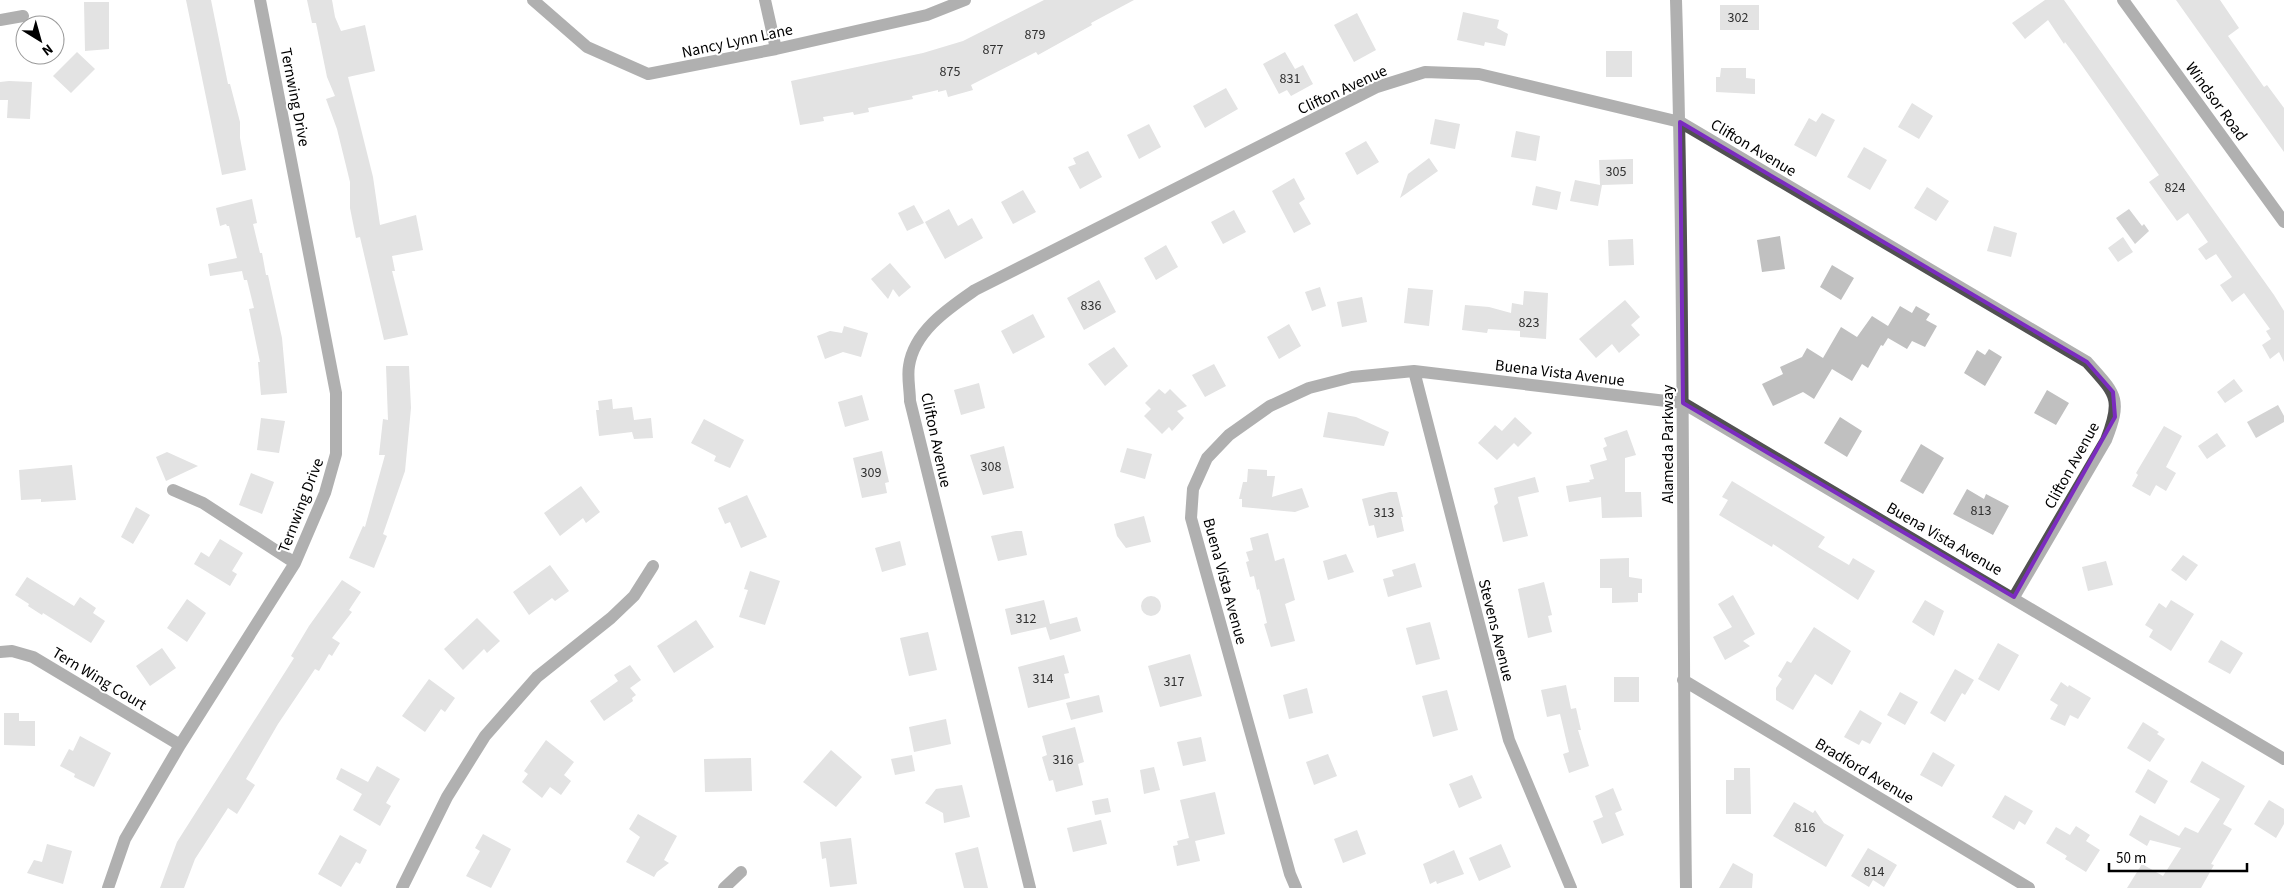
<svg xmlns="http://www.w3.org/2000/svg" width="2284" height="888" font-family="'Source Sans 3',sans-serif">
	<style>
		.water { fill: #9f9f9f }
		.building { fill: #c0c0c0 }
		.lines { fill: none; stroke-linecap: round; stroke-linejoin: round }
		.minor { stroke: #515151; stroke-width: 12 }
		.marked { fill: none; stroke: #7b2cbf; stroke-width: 4; stroke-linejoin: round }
		.labels { text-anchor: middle; stroke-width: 4; stroke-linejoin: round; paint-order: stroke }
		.number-label { font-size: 14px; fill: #303030 }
		.street-label { font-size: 16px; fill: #000; stroke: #fff }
	</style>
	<rect width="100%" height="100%" fill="#fff"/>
	<path class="water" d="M2129,209L2142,226L2144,224L2149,231L2135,244L2116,218Z
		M2278,405L2284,416V422L2256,438L2247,422Z"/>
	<path class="building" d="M186,0H211L228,84H230L240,122V138L246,170L222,175Z
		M307,0H332L335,17L341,31L365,25L375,71L348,77L373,177L380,225L416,215L423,250L392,256L395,271H392L408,335L384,340L360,237L356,238L350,208V182L337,129L326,99L335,96L327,77L316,23H312Z
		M1044,0H1134L1091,23L1092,25L1038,55L1036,52L971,85L973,90L948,97L946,90L938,92V90L912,96L913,99L868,108L869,112L854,115L853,112L823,117L824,121L800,125L791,81L923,53L963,41Z
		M2045,0H2064L2274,295L2284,311V362L2279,352L2270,359L2262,345L2271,339L2266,331L2270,329L2244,293L2232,302L2220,285L2232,277L2216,254L2206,260L2198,249L2208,242L2188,213L2177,221L2149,182L2159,175L2074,54L2065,42L2064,44L2048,20L2025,39L2012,23Z
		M2176,0H2220L2239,28L2228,36L2264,87L2267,85L2284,108V152Z
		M84,2H109V49L85,51Z
		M1720,5H1759V30H1720Z
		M1463,12L1499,20L1497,28L1508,34L1505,46L1485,42L1484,46L1457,40Z
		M1357,13L1376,50L1354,62L1334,25Z
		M1606,51H1632V77H1606Z
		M77,52L95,69L71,93L53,76Z
		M1285,52L1295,69L1303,65L1313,84L1291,96L1287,90L1279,94L1263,64Z
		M1721,68H1746V78L1755,79V94L1716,92V77H1720Z
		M9,81L32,82L30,119L7,118L8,100H0V82Z
		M1226,88L1238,109L1205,128L1193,106Z
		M1912,103L1933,116L1919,139L1898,127Z
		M1822,113L1835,120L1816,157L1794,145L1809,118L1816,122Z
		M1435,119L1460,124L1455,149L1430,144Z
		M1149,124L1161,147L1139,159L1127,135Z
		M1516,131L1540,136L1536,161L1511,157Z
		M1366,141L1379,162L1357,175L1345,153Z
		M1864,147L1887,160L1870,190L1847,177Z
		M1088,151L1102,177L1080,189L1068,167L1076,164L1073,158Z
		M1429,158L1438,171L1400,198L1408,174Z
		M1633,159V184L1602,185L1598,206L1570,201L1575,180L1600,185L1599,160Z
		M1294,178L1305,199L1299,203L1311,224L1294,233L1272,191Z
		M1536,186L1561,192L1557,210L1532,205Z
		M1927,187L1949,201L1936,221L1914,208Z
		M1023,190L1036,212L1013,224L1001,202Z
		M252,199L257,223L253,224L260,253H262L266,275H268L282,338L287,393L261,395L258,362H260L249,309L254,308L247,280H244L242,271L210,276L208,264L237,258L229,226H227L226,224L220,226L216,208Z
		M914,205L924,223L907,231L898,213Z
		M949,209L958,226L972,218L983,238L945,259L925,222Z
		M1234,210L1246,232L1223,244L1211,222Z
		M1994,226L2017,233L2011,257L1987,251Z
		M1780,236L1785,269L1762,272L1757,240Z
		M2123,237L2133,252L2118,262L2108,248Z
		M1633,239L1634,265L1609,266L1608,240Z
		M1166,245L1178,267L1156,280L1144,258Z
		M890,263L911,287L899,297L893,289L888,299L871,279Z
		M1832,265L1854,278L1841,300L1820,287Z
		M1099,280L1116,312L1084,330L1067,298Z
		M1320,287L1326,306L1312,311L1305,292Z
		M1408,288L1433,290L1429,326L1404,323Z
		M1524,291L1548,293L1546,339L1520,337V331L1488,329L1487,333L1462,330L1465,305L1489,307L1511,313L1512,303L1523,305Z
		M1362,297L1367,322L1342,327L1337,302Z
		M1625,300L1640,317L1631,325L1640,335L1619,353L1612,344L1596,358L1579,339Z
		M1900,306L1912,313L1916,306L1930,314L1926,320L1937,326L1925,347L1912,341L1907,349L1888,338L1883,346L1881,345L1868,368L1862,364L1852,381L1832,369L1814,399L1803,392L1773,406L1762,384L1783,374L1780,367L1802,357L1807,348L1823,358L1841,327L1857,337L1872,316L1888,326Z
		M1033,314L1045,337L1013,354L1001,331Z
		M1289,324L1301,346L1279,359L1267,337Z
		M844,326L868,333L861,357L843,352L825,359L817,336L830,331L842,333Z
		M1114,347L1128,366L1105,386L1088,364Z
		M1989,349L2002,357L1985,386L1964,373L1977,350L1985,355Z
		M1214,364L1226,386L1205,397L1192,375Z
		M386,366H409L411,408L405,471L383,534L387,536L374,568L349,558L363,526L365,527L385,455H379L383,419L388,420Z
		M2234,379L2243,391L2225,403L2217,392Z
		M979,383L985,408L961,415L954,390Z
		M1159,389L1165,394L1170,389L1187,406L1177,411L1184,418L1172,431L1169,427L1162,434L1144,416L1151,409L1145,403Z
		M2047,390L2069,403L2056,425L2034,413Z
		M862,395L869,420L845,427L838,402Z
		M612,399L613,409L632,407L634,420L651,418L653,438L634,439L632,432L599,436L596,410H599L598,401Z
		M1328,412L1356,417L1389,432L1384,446L1323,437Z
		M1515,417L1532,433L1518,447L1514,443L1497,460L1478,443L1495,425L1502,431Z
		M1840,417L1862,431L1847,457L1824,443Z
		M261,418L285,421L279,453L257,450Z
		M704,419L744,440L730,468L714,461L716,456L691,443Z
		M2164,426L2182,436L2166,467L2176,473L2166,491L2156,485L2150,496L2132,486L2138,475L2136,473Z
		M1627,430L1636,455L1625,458V492H1641L1642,517L1602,518L1601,497L1569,502L1566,486L1590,482L1589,480L1594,479L1590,465L1607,460L1603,448L1607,446L1604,438Z
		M2217,433L2226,446L2207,459L2198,446Z
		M1921,444L1944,458L1923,494L1900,481Z
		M1004,446L1014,488L983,495L970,455Z
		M1127,448L1152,454L1145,479L1120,472Z
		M882,451L889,482L885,483L887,493L862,498L853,458Z
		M167,452L198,466L166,481L156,457Z
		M72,465L76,500L41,502V499L21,500L19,470Z
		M1248,469L1267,470V476H1275L1272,497L1302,488L1309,507L1295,512L1242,507V499H1239L1243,482H1247Z
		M251,473L274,482L262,514L239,505Z
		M1535,477L1539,492L1518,497L1528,536L1503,542L1494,506L1498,503L1494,488Z
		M1732,481L1825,537L1818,547L1849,565L1853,558L1875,571L1858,600L1773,544L1772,547L1719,515L1728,500L1722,497Z
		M581,486L600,512L586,523L583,518L560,536L544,513Z
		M1967,489L1984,499L1986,494L2009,506L1993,535L1953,514Z
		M1390,492H1397L1403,517H1401L1404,531L1377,538L1374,525L1369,526L1362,499Z
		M747,495L767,537L741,548L730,522L725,524L718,508Z
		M136,507L150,515L133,544L121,537Z
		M1144,516L1151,542L1126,548L1117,536L1114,524Z
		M1016,531H1022L1027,555L998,561L991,536Z
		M1268,533L1275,561L1284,558L1295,600L1285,604L1295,641L1271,647L1264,624L1267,623L1259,589L1257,590L1254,576L1250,577L1246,562L1249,561L1246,552L1253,550L1250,538Z
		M220,539L243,553L232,571L237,574L230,586L194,564L201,552L209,557Z
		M900,541L906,565L882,572L875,548Z
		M1346,554L1354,572L1328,580L1323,561Z
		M2183,555L2198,565L2186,581L2171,570Z
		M1629,558V577L1642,579V593H1638V602L1612,603V588H1600V559Z
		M2106,561L2113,585L2088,591L2082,567Z
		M1415,563L1422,587L1388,597L1383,579L1394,576L1392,570Z
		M550,565L569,591L555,601L552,598L529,615L513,592Z
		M750,571L780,581L765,625L739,617L748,590L744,589Z
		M27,577L74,606L80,597L96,608L93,613L105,621L91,643L43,613L42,615L28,606L29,604L15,595Z
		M342,580L361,592L349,610L352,612L332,638L340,643L332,656L329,654L319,671L315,669L278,724L246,779L255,785L237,814L228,808L195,859L184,888H160L177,842L294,658L291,656L309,626Z
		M1544,582L1552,615L1548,616L1552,632L1528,638L1518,589Z
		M1733,595L1755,634L1743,641L1750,646L1725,660L1713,637L1732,627L1718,604Z
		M1141 606a10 10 0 1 1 20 0a10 10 0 1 1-20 0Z
		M187,599L206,613L187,642L167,628Z
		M1044,600L1050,624L1077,617L1081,631L1050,640L1046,627L1011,635L1005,609Z
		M1925,600L1944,611L1934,636L1912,622Z
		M2171,600L2194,614L2171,651L2149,637L2153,630L2145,625L2159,603L2166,608Z
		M477,618L500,641L487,653L484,649L463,670L444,649Z
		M696,620L714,647L674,673L657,646Z
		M1430,622L1440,659L1416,665L1406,628Z
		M1814,627L1851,651L1832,685L1815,674L1793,710L1776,700V688L1782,679L1778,676L1787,661L1791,663Z
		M928,632L937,670L909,676L900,638Z
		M2221,640L2243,653L2230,674L2208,662Z
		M1998,643L2019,655L1999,691L1978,679Z
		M162,648L176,668L150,686L136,666Z
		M1190,654L1202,696L1160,707L1148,666Z
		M1064,655L1069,673L1064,674L1070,698L1028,708L1018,667Z
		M630,665L641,680L630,688L636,695L632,698L633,701L604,721L590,701L618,681L614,675Z
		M1955,669L1974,680L1965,695L1962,693L1945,722L1930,713Z
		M1614,677H1639V702H1614Z
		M429,679L455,698L445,712L441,709L425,732L402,716Z
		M2061,682L2068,687L2069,685L2091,698L2078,719L2070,715L2065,726L2050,719L2058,705L2050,700Z
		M1566,685L1571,709L1576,708L1581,730H1578L1589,766L1569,773L1563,754L1569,752L1560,714L1547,717L1541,690Z
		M1307,688L1313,713L1289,719L1283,695Z
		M1447,690L1458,730L1433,737L1422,696Z
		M1900,692L1918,702L1905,725L1887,715Z
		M1099,695L1103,712L1071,720L1066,703Z
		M1860,710L1882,723L1870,744L1862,740L1859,745L1844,737Z
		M4,713H19V721H35V746L4,745Z
		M946,719L951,744L914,752L909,727Z
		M2143,722L2159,732L2157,734L2165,739L2150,762L2127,748Z
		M1075,727L1084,762L1078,764L1083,785L1056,792L1053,780L1049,781L1042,757L1047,755L1042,736Z
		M80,736L111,753L94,787L74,777L75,774L60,766L69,749L73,751Z
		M1201,737L1206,761L1183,766L1177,742Z
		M546,740L574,762L564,775L571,781L561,795L550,787L542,798L522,782L528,774L524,771Z
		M831,750L862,777L836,807L803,782Z
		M1933,752L1955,765L1942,787L1920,775Z
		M1328,754L1337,776L1314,785L1306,762Z
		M912,755L915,771L895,775L891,759Z
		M751,758L752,791L705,792L704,759Z
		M2202,761L2245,786L2223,824L2232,829L2211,864L2214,865L2201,888H2127L2142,864L2163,876L2181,848L2150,840L2147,846L2129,835L2140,815L2179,836L2185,827L2198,833L2220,799L2190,782Z
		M377,766L400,779L386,803L391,806L380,826L353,810L362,794L336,779L341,768L368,782Z
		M1154,767L1160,790L1144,794L1140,770Z
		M1734,768H1750L1751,814H1726V780H1734Z
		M2148,769L2168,781L2155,804L2135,792Z
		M1472,775L1482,798L1459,808L1449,784Z
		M962,785L970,817L944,823L943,813L925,803L936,789Z
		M1613,788L1622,810L1615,813L1624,835L1602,844L1593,821L1603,817L1595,796Z
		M1215,792L1225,834L1195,841L1200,861L1177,866L1173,846L1178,845L1177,841L1189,838L1180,800Z
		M2005,795L2033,811L2025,825L2019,821L2014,830L1992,817Z
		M1108,798L1111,812L1095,815L1092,801Z
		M2269,800L2284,809V824L2276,838L2254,824Z
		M1794,802L1813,813L1815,810L1824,823L1844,835L1826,867L1773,836Z
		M638,814L677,836L664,860L669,863L657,872L654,877L626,862L640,837L629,829Z
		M1101,820L1107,844L1073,852L1067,828Z
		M2076,826L2090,835L2086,841L2100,850L2086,872L2065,859L2067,856L2046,843L2056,827L2070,835Z
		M1357,830L1366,854L1343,863L1334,839Z
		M483,834L511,849L491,888L466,876L480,851L475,848Z
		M340,835L367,850L360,864L356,862L341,887L318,874Z
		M851,838L857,884L830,887L826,858L822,859L820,842Z
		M47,844L72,851L63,884L27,873L34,860L42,862Z
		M1501,844L1511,867L1479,881L1469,858Z
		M978,847L988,888H964L955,853Z
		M1868,848L1897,865L1884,887L1873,880L1869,887L1851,876Z
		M1454,850L1464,874L1437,884L1436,881L1430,884L1423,864Z
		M1733,863L1753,874L1752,888H1719Z"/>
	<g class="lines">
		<path class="minor" d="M533,0L587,47L648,74L776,49L927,15L965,0
			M765,0L776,49
			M1676,0C1685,296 1682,592 1686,888
			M2123,0L2284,222
			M0,20L23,16
			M1414,371L1509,740L1571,888
			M173,490L203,503L295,563
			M0,652L12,651L33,657L180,745
			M1683,680L2029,888
			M108,888L125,839L180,745L295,563L325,493L336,454V393L260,0
			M402,888L447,797L485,736L537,677L611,618L634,596L653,566
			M724,888L741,872
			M1030,888L910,401C910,390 907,377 909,366C914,331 949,308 975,290L1377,87L1425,72L1479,74L1680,122L2087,362C2115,394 2123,397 2106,440L2014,597
			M1296,888L1290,874L1191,518L1193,489L1207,458L1229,435L1270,406L1309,388L1352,377L1414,371L1683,403L2284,759"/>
	</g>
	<path d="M0 0H2284V888H0ZM1680,122L2087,362L2113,392L2115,417L2014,597L1683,403Z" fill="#fff" fill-opacity=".55" fill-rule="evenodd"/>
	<path class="marked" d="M1680,122L2087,362L2113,392L2115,417L2014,597L1683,403Z"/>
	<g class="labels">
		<g class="number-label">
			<text x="1738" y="22">302</text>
			<text x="1035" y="39">879</text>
			<text x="993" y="54">877</text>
			<text x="950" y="76">875</text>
			<text x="1290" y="83">831</text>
			<text x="1616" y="176">305</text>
			<text x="2175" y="192">824</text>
			<text x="1091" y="310">836</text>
			<text x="1529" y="327">823</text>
			<text x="991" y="471">308</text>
			<text x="871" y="477">309</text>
			<text x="1981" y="515">813</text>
			<text x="1384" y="517">313</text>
			<text x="1026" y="623">312</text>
			<text x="1043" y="683">314</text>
			<text x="1174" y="686">317</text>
			<text x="1063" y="764">316</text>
			<text x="1805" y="832">816</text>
			<text x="1874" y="876">814</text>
		</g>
		<g class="street-label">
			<text transform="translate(737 40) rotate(-12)" y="6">Nancy Lynn Lane</text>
			<text transform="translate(1342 89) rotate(-25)" y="6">Clifton Avenue</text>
			<text transform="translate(296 97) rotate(79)" y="6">Ternwing Drive</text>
			<text transform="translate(2217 101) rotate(54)" y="6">Windsor Road</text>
			<text transform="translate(1754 147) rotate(31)" y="6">Clifton Avenue</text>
			<text transform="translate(1560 372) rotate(7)" y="6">Buena Vista Avenue</text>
			<text transform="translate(937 440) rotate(78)" y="6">Clifton Avenue</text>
			<text transform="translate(1667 444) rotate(-90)" y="6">Alameda Parkway</text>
			<text transform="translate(2071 465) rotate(-61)" y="6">Clifton Avenue</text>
			<text transform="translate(300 505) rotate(-69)" y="6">Ternwing Drive</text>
			<text transform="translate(1945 538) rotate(30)" y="6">Buena Vista Avenue</text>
			<text transform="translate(1226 581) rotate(75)" y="6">Buena Vista Avenue</text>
			<text transform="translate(1497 630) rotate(76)" y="6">Stevens Avenue</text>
			<text transform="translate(100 678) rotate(31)" y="6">Tern Wing Court</text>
			<text transform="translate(1865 770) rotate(31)" y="6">Bradford Avenue</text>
		</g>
	</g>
	<g transform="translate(40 40) rotate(143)"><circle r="24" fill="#ffffff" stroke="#999999"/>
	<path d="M0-4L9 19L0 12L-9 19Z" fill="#000000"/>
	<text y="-8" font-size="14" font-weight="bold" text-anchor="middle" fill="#000000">N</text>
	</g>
	<path d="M2109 863v8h138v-8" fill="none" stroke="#000000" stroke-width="2.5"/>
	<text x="2116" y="863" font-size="15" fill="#000000" stroke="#ffffff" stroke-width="4" paint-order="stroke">50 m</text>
</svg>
